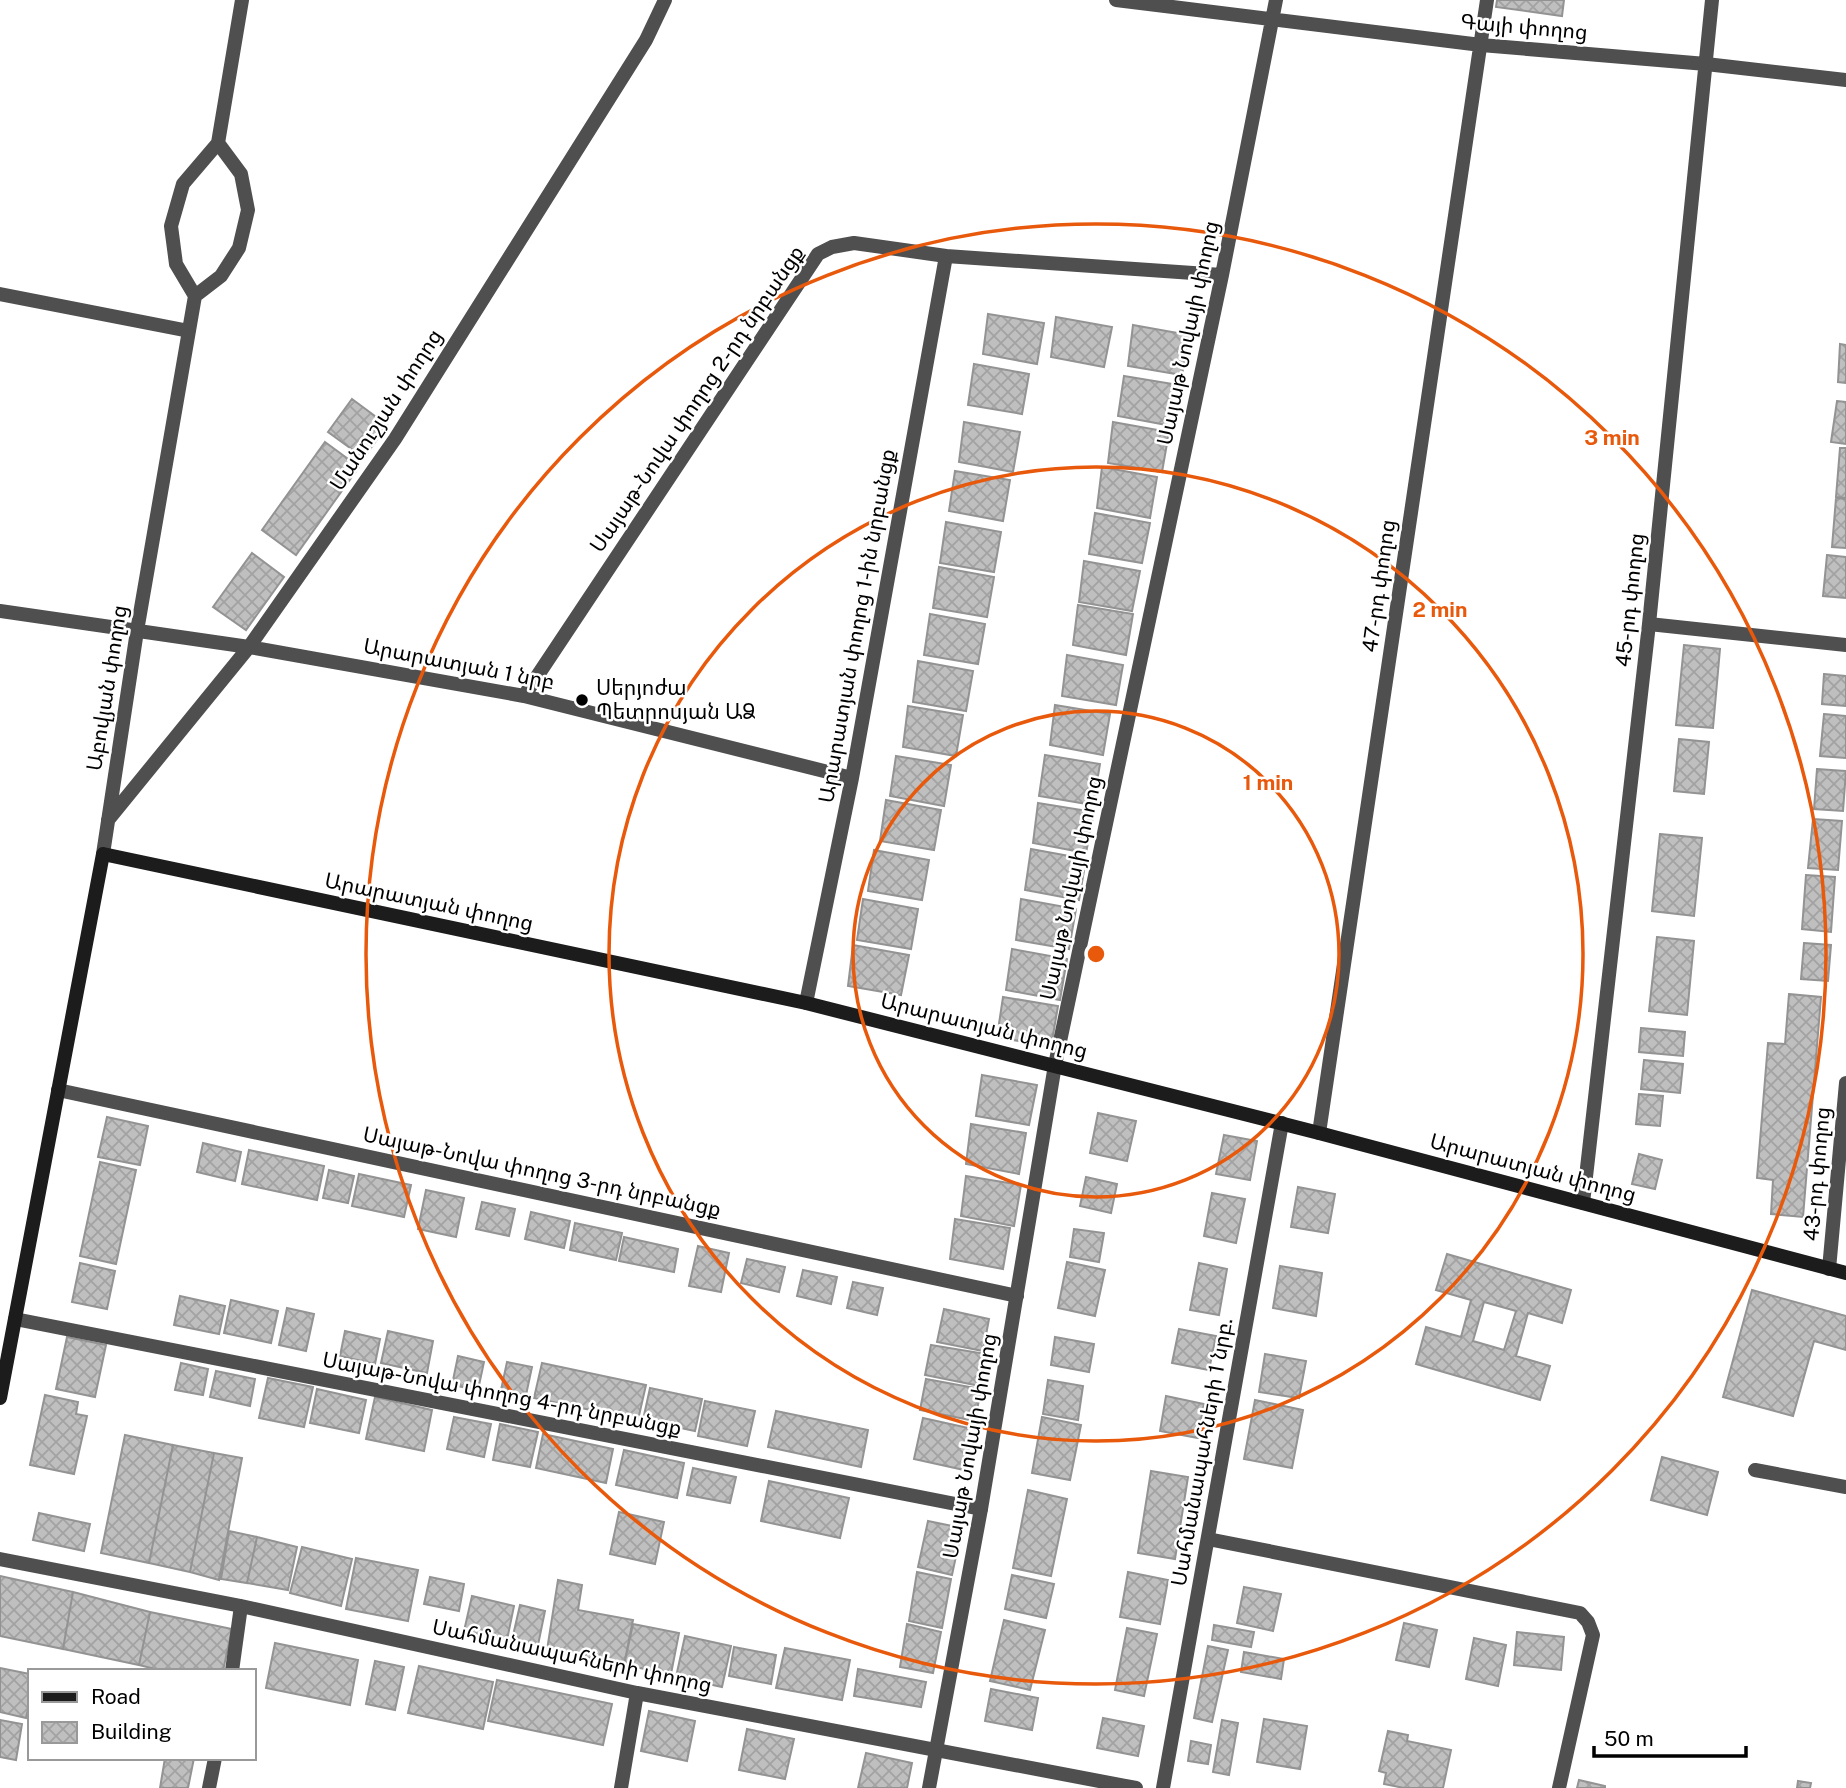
<svg xmlns="http://www.w3.org/2000/svg" width="1846" height="1788" font-family="'Public Sans','Noto Sans Armenian',sans-serif">
	<style>
		.building { fill: url(#building-cross-hatch); stroke: #939393; stroke-width: 2; fill-rule: evenodd }
		.lines { fill: none; stroke-linecap: round; stroke-linejoin: round }
		.minor { stroke: #4f4f4f; stroke-width: 14 }
		.tertiary { stroke: #4f4f4f; stroke-width: 14 }
		.secondary { stroke: #1c1c1c; stroke-width: 14 }
		.ring { fill: none; stroke: #e8590c; stroke-width: 3.5 }
		.poi-dot { fill: #000; stroke: #fff; stroke-width: 2.5 }
		.labels { text-anchor: middle; stroke-width: 5; stroke-linejoin: round; paint-order: stroke }
		.street-label { font-size: 21px; fill: #000; stroke: #fff }
		.poi-label { font-size: 21px; fill: #000; stroke: #fff; text-anchor: start }
		.centre { fill: #e8590c; stroke: #fff; stroke-width: 3.5 }
		.ring-label { font-size: 21px; text-anchor: middle; font-weight: bold; fill: #e8590c; stroke: #fff; stroke-width: 5; stroke-linejoin: round; paint-order: stroke }
	</style>
	<defs>
		<pattern id="building-cross-hatch" width="8" height="8" patternUnits="userSpaceOnUse" patternTransform="scale(1.75)"><rect width="8" height="8" fill="#bfbfbf"/><path d="M0 0l8 8M0 8l8-8" fill="none" stroke="#a2a2a2"/></pattern>
	</defs>
	<rect width="100%" height="100%" fill="#fff"/>
	<path class="building" d="M1497,0H1564L1562,16L1496,7Z
		M988,314L1044,323L1037,364L983,354Z
		M1056,317L1112,327L1104,367L1051,357Z
		M1133,325L1189,335L1182,375L1128,366Z
		M1840,344L1846,345V383L1838,382Z
		M974,364L1029,374L1022,414L968,405Z
		M1124,376L1179,385L1172,426L1118,416Z
		M352,399L387,425L364,458L328,432Z
		M1837,401L1846,402V444L1831,442Z
		M964,422L1020,432L1013,472L959,462Z
		M1113,422L1169,432L1162,472L1108,463Z
		M325,442L359,467L296,555L262,530Z
		M1840,448H1846V498L1836,497Z
		M1102,467L1157,477L1150,518L1097,508Z
		M955,471L1010,480L1003,521L949,511Z
		M1836,498L1846,499V548L1832,547Z
		M1095,513L1150,523L1142,563L1089,554Z
		M946,522L1001,532L994,572L940,563Z
		M252,553L284,577L246,630L213,607Z
		M1827,555L1846,557V598L1823,596Z
		M1084,561L1140,571L1132,611L1079,602Z
		M939,567L994,577L987,617L933,608Z
		M1078,605L1133,614L1126,655L1073,645Z
		M930,614L985,624L978,664L924,655Z
		M1684,645L1720,649L1713,728L1676,725Z
		M1067,655L1123,665L1116,705L1062,696Z
		M918,661L973,671L966,711L913,702Z
		M1824,674L1846,676V706L1822,704Z
		M1055,705L1110,714L1103,755L1050,745Z
		M908,706L963,715L956,756L903,747Z
		M1824,714L1846,716V758L1820,756Z
		M1679,739L1709,742L1704,794L1674,791Z
		M1045,755L1100,764L1093,805L1039,796Z
		M896,756L951,765L944,806L890,796Z
		M1817,769L1846,771L1843,811L1814,809Z
		M886,800L941,810L934,850L880,841Z
		M1038,803L1094,812L1086,853L1033,843Z
		M1813,819L1842,821L1838,870L1808,868Z
		M1660,834L1702,838L1694,916L1652,911Z
		M1031,849L1086,859L1079,900L1025,890Z
		M874,850L929,860L922,900L868,891Z
		M1806,875L1835,877L1831,932L1802,929Z
		M863,899L918,909L911,949L857,940Z
		M1021,899L1076,909L1069,949L1016,940Z
		M1657,937L1694,941L1687,1015L1649,1011Z
		M1804,943L1831,945L1828,981L1801,979Z
		M853,945L909,955L901,995L848,986Z
		M1012,949L1067,959L1060,1000L1006,990Z
		M1789,994L1821,997L1803,1217L1771,1214L1773,1180L1757,1178L1768,1043L1785,1044Z
		M1003,997L1058,1006L1051,1047L997,1037Z
		M1641,1028L1685,1032L1683,1056L1639,1052Z
		M1644,1060L1683,1064L1680,1093L1641,1089Z
		M982,1075L1037,1085L1029,1125L976,1116Z
		M1639,1094L1663,1096L1660,1126L1636,1124Z
		M1098,1113L1136,1121L1127,1161L1090,1153Z
		M107,1117L148,1126L140,1165L98,1157Z
		M971,1124L1026,1133L1019,1174L966,1164Z
		M1224,1135L1257,1141L1250,1180L1216,1174Z
		M203,1143L241,1152L235,1181L197,1172Z
		M249,1150L324,1166L317,1200L242,1184Z
		M1639,1154L1662,1160L1655,1189L1632,1184Z
		M100,1162L136,1170L116,1264L80,1256Z
		M329,1170L354,1176L348,1203L323,1198Z
		M359,1174L411,1185L404,1217L352,1206Z
		M966,1176L1021,1185L1014,1226L961,1216Z
		M1086,1177L1117,1184L1111,1213L1080,1206Z
		M1298,1187L1335,1194L1328,1233L1291,1227Z
		M426,1190L464,1198L456,1237L418,1229Z
		M1212,1193L1245,1199L1236,1243L1204,1236Z
		M482,1202L515,1209L509,1236L476,1229Z
		M531,1212L570,1221L564,1248L525,1239Z
		M955,1219L1010,1228L1003,1269L950,1259Z
		M575,1223L622,1233L616,1260L570,1250Z
		M1074,1229L1104,1233L1099,1262L1070,1257Z
		M624,1237L678,1249L674,1272L619,1261Z
		M698,1246L729,1253L721,1292L689,1286Z
		M1447,1254L1571,1290L1562,1323L1528,1313L1516,1356L1550,1366L1540,1400L1416,1364L1426,1327L1461,1337L1471,1300L1436,1290ZM1484,1302L1516,1311L1504,1350L1473,1341Z
		M747,1259L785,1267L779,1292L741,1283Z
		M1067,1262L1105,1270L1095,1316L1058,1308Z
		M80,1263L115,1271L107,1309L72,1302Z
		M1199,1263L1227,1269L1219,1315L1190,1310Z
		M1280,1266L1322,1273L1316,1316L1273,1308Z
		M803,1270L837,1277L831,1304L797,1296Z
		M853,1282L883,1288L877,1315L847,1308Z
		M1752,1290L1846,1316V1350L1814,1341L1793,1416L1723,1397Z
		M180,1296L225,1306L219,1334L174,1325Z
		M231,1300L278,1311L271,1343L224,1333Z
		M287,1308L314,1314L306,1351L279,1345Z
		M944,1309L989,1319L983,1351L937,1342Z
		M1179,1329L1216,1336L1209,1370L1172,1363Z
		M345,1331L380,1339L375,1364L340,1356Z
		M388,1331L433,1341L427,1373L381,1363Z
		M67,1337L106,1345L95,1397L56,1389Z
		M1055,1337L1094,1344L1089,1372L1051,1365Z
		M931,1345L986,1354L980,1386L925,1375Z
		M1265,1354L1306,1361L1299,1398L1259,1392Z
		M458,1356L484,1362L478,1390L452,1385Z
		M507,1362L532,1367L526,1395L501,1390Z
		M181,1363L208,1369L203,1395L175,1390Z
		M542,1363L646,1385L638,1420L534,1398Z
		M216,1371L255,1379L250,1406L210,1397Z
		M268,1378L313,1387L304,1427L259,1418Z
		M926,1379L981,1389L975,1421L920,1410Z
		M1048,1380L1083,1386L1078,1420L1043,1414Z
		M650,1388L702,1399L695,1431L643,1420Z
		M317,1389L366,1400L359,1433L310,1423Z
		M45,1395L78,1402L76,1414L87,1416L74,1474L30,1465Z
		M1166,1396L1204,1404L1198,1438L1160,1431Z
		M375,1397L432,1410L424,1451L366,1439Z
		M1255,1400L1303,1410L1292,1468L1244,1459Z
		M705,1401L755,1411L747,1446L698,1436Z
		M776,1411L868,1430L861,1467L768,1447Z
		M454,1417L491,1424L484,1457L447,1449Z
		M1042,1417L1081,1425L1070,1480L1032,1473Z
		M923,1418L973,1429L964,1470L914,1459Z
		M500,1424L538,1432L530,1467L493,1460Z
		M543,1434L613,1449L606,1483L536,1468Z
		M125,1435L173,1445L149,1563L101,1553Z
		M173,1445L214,1453L190,1572L149,1563Z
		M624,1450L684,1463L677,1498L616,1485Z
		M214,1453L242,1458L219,1580L190,1572Z
		M1662,1457L1718,1472L1707,1515L1651,1500Z
		M693,1468L736,1477L730,1503L687,1495Z
		M1151,1471L1188,1477L1175,1559L1138,1553Z
		M769,1481L849,1498L840,1538L761,1521Z
		M1028,1490L1067,1499L1051,1576L1013,1568Z
		M619,1512L664,1522L655,1564L610,1554Z
		M39,1513L90,1524L84,1551L33,1540Z
		M928,1521L962,1528L952,1575L918,1567Z
		M229,1531L257,1537L247,1583L221,1579Z
		M257,1537L297,1547L288,1590L247,1583Z
		M302,1547L352,1559L341,1606L290,1593Z
		M356,1558L418,1570L408,1621L346,1609Z
		M917,1572L951,1579L942,1628L909,1621Z
		M1128,1572L1168,1580L1160,1624L1120,1617Z
		M1012,1575L1054,1584L1046,1618L1005,1609Z
		M0,1576L73,1592L63,1649L0,1636Z
		M430,1577L464,1584L459,1611L424,1604Z
		M558,1580L582,1585L578,1610L633,1620L624,1665L547,1650Z
		M1244,1587L1281,1594L1273,1631L1237,1623Z
		M73,1592L150,1612L139,1665L63,1649Z
		M472,1596L514,1606L507,1640L464,1631Z
		M520,1605L545,1611L538,1645L512,1640Z
		M150,1612L232,1629L223,1671H163L139,1665Z
		M1004,1620L1045,1630L1030,1690L990,1681Z
		M1404,1623L1437,1630L1429,1667L1396,1660Z
		M633,1624L679,1633L671,1674L624,1665Z
		M907,1624L941,1632L933,1673L900,1667Z
		M1214,1625L1254,1632L1251,1647L1212,1640Z
		M1127,1628L1157,1634L1144,1696L1115,1690Z
		M1517,1632L1564,1637L1561,1670L1514,1665Z
		M685,1636L731,1646L722,1687L676,1677Z
		M1474,1638L1506,1645L1498,1686L1466,1679Z
		M275,1643L358,1660L350,1705L266,1688Z
		M1208,1646L1228,1650L1212,1722L1194,1718Z
		M734,1647L776,1655L771,1684L729,1676Z
		M785,1648L850,1660L842,1700L776,1688Z
		M1244,1652L1284,1659L1281,1679L1241,1672Z
		M375,1661L404,1667L395,1710L366,1704Z
		M419,1666L493,1682L483,1729L408,1713Z
		M0,1668L30,1674V1700L26,1718L0,1712Z
		M858,1669L926,1682L921,1707L854,1696Z
		M497,1680L612,1704L603,1745L488,1721Z
		M991,1689L1038,1698L1032,1730L985,1721Z
		M649,1711L695,1721L687,1761L641,1751Z
		M1103,1718L1144,1726L1138,1756L1097,1748Z
		M1264,1719L1307,1726L1300,1769L1257,1762Z
		M0,1720L22,1724L16,1760L0,1757Z
		M1222,1720L1238,1723L1229,1775L1213,1772Z
		M747,1729L794,1739L785,1779L739,1770Z
		M1388,1731L1408,1735L1407,1741L1451,1750L1443,1788H1404L1384,1784L1386,1773L1379,1771Z
		M1191,1741L1211,1745L1208,1764L1188,1761Z
		M866,1753L912,1763L907,1788H858Z
		M165,1758H194L188,1788H160Z
		M1579,1780L1605,1786V1788H1577Z
		M1798,1781L1811,1783L1810,1788H1797Z"/>
	<g class="lines">
		<path class="minor" d="M1116,0L1481,45L1706,64L1846,80
			M0,294L189,331
			M195,296L221,276L239,248L248,210L241,174L218,143
			M0,611L249,647L524,696L852,778
			M1649,624L1846,645
			M524,696L818,254L832,247L854,243L946,256L1222,275
			M108,820L249,647L395,439L646,40L665,0
			M103,854L137,631L195,296L176,264L171,226L183,184L218,143L242,0
			M806,1003L852,778L946,256
			M1055,1065L1222,275L1276,0
			M58,1090L1017,1296
			M1319,1133L1487,0
			M1583,1203L1649,624L1712,0
			M1829,1269L1846,1083
			M15,1319L981,1509
			M1755,1470L1846,1487
			M1208,1539L1580,1613L1588,1622L1593,1635L1559,1788
			M0,1559L241,1606L637,1693L1136,1788
			M232,1671L241,1606
			M209,1788L215,1758
			M621,1788L637,1693
			M1163,1788L1282,1123"/>
		<path class="tertiary" d="M929,1788L981,1509L1055,1065"/>
		<path class="secondary" d="M0,1398L103,854L806,1003L1319,1133L1846,1273"/>
	</g>
	<g class="ring">
		<circle cx="1096" cy="954" r="243"/>
		<circle cx="1096" cy="954" r="487"/>
		<circle cx="1096" cy="954" r="730"/>
	</g>
	<circle class="poi-dot" cx="582" cy="700" r="7"/>
	<g class="labels">
		<g class="street-label">
			<text transform="translate(1524 27) rotate(5)" y="7">Գայի փողոց</text>
			<text transform="translate(1188 333) rotate(-78)" y="7">Սայաթ Նովայի փողոց</text>
			<text transform="translate(697 399) rotate(-56)" y="7">Սայաթ-Նովա փողոց 2-րդ նրբանցք</text>
			<text transform="translate(386 410) rotate(-57)" y="7">Մանուշյան փողոց</text>
			<text transform="translate(1379 586) rotate(-82)" y="7">47-րդ փողոց</text>
			<text transform="translate(1630 600) rotate(-84)" y="7">45-րդ փողոց</text>
			<text transform="translate(857 626) rotate(-80)" y="7">Արարատյան փողոց 1-ին նրբանցք</text>
			<text transform="translate(459 664) rotate(11)" y="7">Արարատյան 1 նրբ</text>
			<text transform="translate(107 688) rotate(-81)" y="7">Աբովյան փողոց</text>
			<text transform="translate(1071 888) rotate(-78)" y="7">Սայաթ Նովայի փողոց</text>
			<text transform="translate(429 902) rotate(12)" y="7">Արարատյան փողոց</text>
			<text transform="translate(984 1026) rotate(14)" y="7">Արարատյան փողոց</text>
			<text transform="translate(1533 1168) rotate(15)" y="7">Արարատյան փողոց</text>
			<text transform="translate(542 1172) rotate(12)" y="7">Սայաթ-Նովա փողոց 3-րդ նրբանցք</text>
			<text transform="translate(1817 1174) rotate(-85)" y="7">43-րդ փողոց</text>
			<text transform="translate(502 1394) rotate(11)" y="7">Սայաթ-Նովա փողոց 4-րդ նրբանցք</text>
			<text transform="translate(970 1446) rotate(-80)" y="7">Սայաթ Նովայի փողոց</text>
			<text transform="translate(1202 1452) rotate(-80)" y="7">Սահմանապահների 1 նրբ.</text>
			<text transform="translate(572 1656) rotate(12)" y="7">Սահմանապահների փողոց</text>
		</g>
		<g class="poi-label">
			<text x="596" y="695">Սերյոժա<tspan x="596" dy="24">Պետրոսյան ԱՁ</tspan></text>
		</g>
	</g>
	<circle cx="1096" cy="954" r="10" class="centre"/>
	<g class="ring-label">
		<text x="1612" y="445">3 min</text>
		<text x="1440" y="617">2 min</text>
		<text x="1268" y="790">1 min</text>
	</g>
	<rect x="28" y="1669" width="228" height="91" fill="#ffffff" stroke="#999999" stroke-width="2"/>
	<rect x="42" y="1692" width="35" height="10" fill="#1c1c1c" stroke="#999999" stroke-width="2"/>
	<text x="91" y="1704" font-size="21" fill="#000000">Road</text>
	<rect x="42" y="1722" width="35" height="21" fill="url(#building-cross-hatch)" stroke="#999999" stroke-width="2"/>
	<text x="91" y="1739" font-size="21" fill="#000000">Building</text>
	<path d="M1594 1746v10h152v-10" fill="none" stroke="#000000" stroke-width="3.5"/>
	<text x="1604" y="1746" font-size="21" fill="#000000" stroke="#ffffff" stroke-width="5" paint-order="stroke">50 m</text>
</svg>
